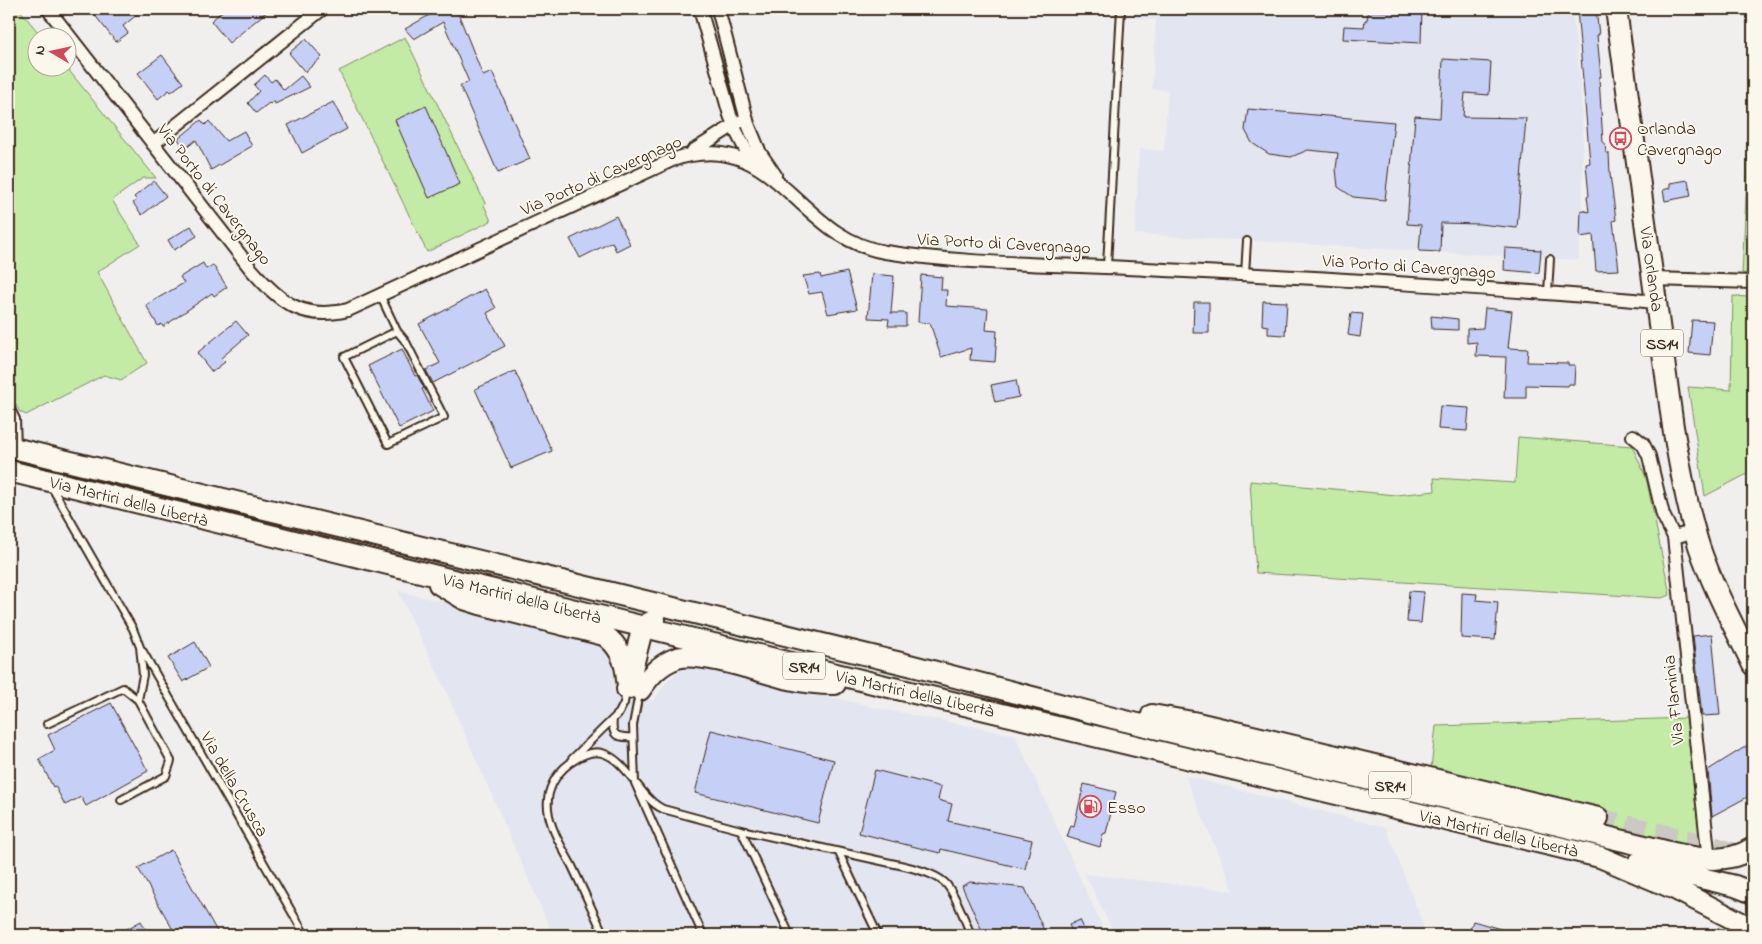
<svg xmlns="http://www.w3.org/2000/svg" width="1762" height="944" font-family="'Indie Flower',sans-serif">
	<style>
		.built { fill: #e3e5f0 }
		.green { fill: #c3eba6; stroke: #7f8a62 }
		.building { fill: #c6cff6; stroke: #3b2a1e }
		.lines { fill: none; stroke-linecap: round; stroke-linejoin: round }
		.primary-tunnel { stroke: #ccc8c4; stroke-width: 20; stroke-dasharray: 20 10; stroke-linecap: butt }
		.lane-casing { stroke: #3b2a1e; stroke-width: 10 }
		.street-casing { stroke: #3b2a1e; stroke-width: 16 }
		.primary-casing { stroke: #3b2a1e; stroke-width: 24 }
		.lane { stroke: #fbf7ec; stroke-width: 6 }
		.street { stroke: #fbf7ec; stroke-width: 12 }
		.primary { stroke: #fbf7ec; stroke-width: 20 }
		.labels { text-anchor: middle; stroke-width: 4; stroke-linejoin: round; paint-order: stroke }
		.shield { fill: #fbf7ec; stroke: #75685c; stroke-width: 1 }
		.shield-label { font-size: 16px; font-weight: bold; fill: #3b2a1e }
		.poi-label { font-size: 18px; fill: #3b2a1e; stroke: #fbf7ec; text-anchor: start }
		.street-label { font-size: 18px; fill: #3b2a1e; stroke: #fbf7ec }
	</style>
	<rect width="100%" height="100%" fill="#f0efee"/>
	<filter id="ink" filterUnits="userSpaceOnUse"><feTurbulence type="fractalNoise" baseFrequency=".02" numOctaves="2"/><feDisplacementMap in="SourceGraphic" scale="10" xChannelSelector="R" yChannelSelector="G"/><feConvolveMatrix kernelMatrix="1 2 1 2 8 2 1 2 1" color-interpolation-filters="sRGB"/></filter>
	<g filter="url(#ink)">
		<path class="built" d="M1137,9H1572L1580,77L1583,140V186L1579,260L1540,258L1539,273L1504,270V256L1135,234L1139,153L1141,149L1164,151L1168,90L1152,89L1156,20L1136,18Z
			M398,591L590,638L600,644L608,655L613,666L615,678L614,691L653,701L668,680L678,672L690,666H704L881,709L1015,735L1106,935H553L443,684Z
			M1185,776L1386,828L1427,935H1115L1085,874L1234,891Z"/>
		<path class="green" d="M9,9H19L42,37L38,38V68H67L156,178H143L112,200L140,244L97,272L147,363L121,380L104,375L26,415L20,412L9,393Z
			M405,37L485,203L484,205L491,221L427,252L339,71Z
			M1753,138V274L1742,273L1749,140Z
			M1750,288L1753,289V471L1705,496L1688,387L1731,390L1733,296L1749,297Z
			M1518,437L1632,446L1646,477L1670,595L1661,598L1256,573L1250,481L1396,495L1435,491L1434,478L1515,483Z
			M1689,718L1701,834L1698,848L1695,850L1596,826L1431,768L1436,726Z"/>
		<path class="building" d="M90,9H144L123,26L128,33L116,42Z
			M225,9H270L229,43L211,21Z
			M437,9H464L458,13L483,76L492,72L530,159L498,173L460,86L469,82L443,22L414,39L405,29L438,10Z
			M1398,9H1422L1421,43L1343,39L1344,26L1364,27L1365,20H1367L1368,11L1397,12Z
			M1577,9H1596L1599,35H1597L1601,77H1599L1603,143H1605L1606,153H1609L1610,174L1616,220L1613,221L1619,270L1596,271L1593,235L1580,237L1581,210L1589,212L1587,196H1589L1586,164L1590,163Z
			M306,39L322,57L305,72L289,53Z
			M162,55L183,83L171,92L169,90L158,99L138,73Z
			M1443,59L1491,62L1489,95L1465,93L1463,117L1526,118L1517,228L1479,224L1441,223L1440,252L1419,251L1421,225L1407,224L1415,116L1440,118Z
			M265,75L271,82L275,79L284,90L301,76L310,87L275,104L274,101L270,104L269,103L256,113L248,103L259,91L254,85Z
			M333,102L347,129L302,153L288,125Z
			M426,106L460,184L429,198L395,120Z
			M1248,109L1394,122L1385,200L1353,197L1338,187L1336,169L1338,153L1308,150L1291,157L1269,154L1252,143L1245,130Z
			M201,120L205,125L209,121L226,141L244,131L252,146L211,170L196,140L185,149L178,139Z
			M1688,180L1691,196L1665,201L1663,190L1670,188V183Z
			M154,181L166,196L142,215L133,203L137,200L134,197Z
			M616,216L630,244L616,251L612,242L580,258L570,239Z
			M191,226L197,236L174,250L168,240Z
			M1505,248L1541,250L1539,273L1504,270Z
			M203,263L206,269L213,265L227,287L214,296L212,293L163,327L162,324L158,326L146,305L184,283L180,277Z
			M847,272L857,309L828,314L822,292L809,294L803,276L820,274L821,278Z
			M872,274L894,276L891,313H906V326H888L889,319L868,318Z
			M921,275L942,277L941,290H947L946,306L988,309L986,330L997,331L995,362L970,360L971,348L941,357L930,323L918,322Z
			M485,289L496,308L487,313L505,346L433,383L426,370L440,363L419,324Z
			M1263,301L1287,302L1285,335L1268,334V326L1262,325Z
			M1194,302H1209V333H1193Z
			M1485,308L1512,311L1508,348L1528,349L1527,362L1568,363V365H1575L1574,384H1569L1568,386L1526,385V398H1504L1506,357L1476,356L1477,342L1467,343V329L1483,328Z
			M1351,313L1363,314L1360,337L1348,335Z
			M1431,316L1458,319V330L1432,329Z
			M1692,320L1713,321L1710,355L1689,353Z
			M236,321L248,335L221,358L225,362L212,372L197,353Z
			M402,349L415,376L417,375L424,388L422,389L433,411L399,428L368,366Z
			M515,371L552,451L511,468L475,389Z
			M1016,380L1019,397L995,402L991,385Z
			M1440,406L1469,408L1467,431L1438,429Z
			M1409,591L1424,592L1421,623L1407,622Z
			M1462,593L1477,594L1476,600L1498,602L1495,640L1461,638Z
			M1712,634L1720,715L1702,716L1693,636Z
			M195,642L209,667L183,682L168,658Z
			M111,703L148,771L86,806L81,797L65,805L55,786L53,787L39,759L55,750L48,735Z
			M711,730L834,760L818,823L695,793Z
			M1753,742V794L1712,816L1708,770Z
			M875,770L941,787L938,800L952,804L948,821L1032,840L1025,869L941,849L940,853L859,833Z
			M1084,784L1116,792L1106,833L1103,834L1100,847L1067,837L1071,825L1074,826Z
			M171,850L219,935H176L138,868Z
			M970,882L1025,888L1046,935H984L962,886Z
			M1080,920L1087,935H1074L1069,925Z
			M141,921L149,935H116Z
			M1473,921L1511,932L1510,935H1468Z"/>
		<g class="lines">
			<path class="primary-tunnel" d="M1598,818L1716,847L1747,857"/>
			<defs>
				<path id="lane" d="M1107,266L1121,9
					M1245,274L1247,241
					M1548,293L1550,259
					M380,295L397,331L406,342L444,417L388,444L344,357L397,331
					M9,405L16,419L17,447
					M51,486L133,629L140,647L143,675L138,700L171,761L166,776L121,800
					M142,650L305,935
					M639,693L633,725L635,783L703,935
					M613,719C611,736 617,738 633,737
					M47,724L123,688L138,700
					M572,759L619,713L624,703L626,690
					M741,830L790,935
					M839,853L878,935
					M604,935C593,912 583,889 572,866C563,849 550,829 548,809C546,791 555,774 570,763C579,757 590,750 602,753C628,760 639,798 663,809L741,830L895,864C910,867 937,873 947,885C958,899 964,919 971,935"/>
				<path id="street" d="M48,9L251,269C280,302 302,321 348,310L672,160C775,124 796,238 885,252C971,265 1059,264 1146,269C1316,278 1487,287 1657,302
					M700,9L730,115L736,131L753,164
					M718,9L748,124L760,153L775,175
					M153,144L322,9
					M693,151L739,122
					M1653,279L1753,282
					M1633,436L1643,444L1649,456L1663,515L1674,537
					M1695,531L1674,537L1709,860"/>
				<path id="primary" d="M1616,9L1673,427C1680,467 1687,507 1699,546C1713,588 1734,626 1753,665
					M9,447L909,665L1113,718L1653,848C1686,856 1721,868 1753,848
					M9,471L885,686L1600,857L1675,889L1753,929
					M439,584L464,599L480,604L604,635C619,645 626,662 627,680
					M627,689L642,630L647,624L655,620
					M640,690C650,675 660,664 677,658C699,651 761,672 785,678C802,682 818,684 835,684
					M1152,715L1193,722L1598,818
					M1638,863L1735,886L1753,893"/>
			</defs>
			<use href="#lane" class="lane-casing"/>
			<use href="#street" class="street-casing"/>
			<use href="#primary" class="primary-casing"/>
			<use href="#lane" class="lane"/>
			<use href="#street" class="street"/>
			<use href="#primary" class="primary"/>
		</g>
	</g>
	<defs>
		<symbol id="bus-ring" viewBox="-11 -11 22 22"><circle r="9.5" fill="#fbf7ec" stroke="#d1495b" stroke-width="1.5"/><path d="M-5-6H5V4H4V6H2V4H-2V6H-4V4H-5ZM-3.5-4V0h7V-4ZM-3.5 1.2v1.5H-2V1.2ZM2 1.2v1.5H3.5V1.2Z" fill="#d1495b"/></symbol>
		<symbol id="fuel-ring" viewBox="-11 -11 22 22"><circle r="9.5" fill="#fbf7ec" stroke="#d1495b" stroke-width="1.5"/><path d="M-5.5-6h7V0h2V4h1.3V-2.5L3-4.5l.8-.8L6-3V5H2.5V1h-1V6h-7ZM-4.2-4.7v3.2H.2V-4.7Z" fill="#d1495b"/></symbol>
	</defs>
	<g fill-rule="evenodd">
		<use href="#bus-ring" x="1608" y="126" width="25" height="25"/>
		<use href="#fuel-ring" x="1078" y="794" width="25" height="25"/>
	</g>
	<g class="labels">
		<g class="shield">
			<rect x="1641" y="329.5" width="42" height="27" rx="4"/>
			<rect x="783" y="652.5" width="42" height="27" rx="4"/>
			<rect x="1369" y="771.5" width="42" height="27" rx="4"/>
		</g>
		<g class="shield-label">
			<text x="1662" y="349">SS14</text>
			<text x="804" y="672">SR14</text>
			<text x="1390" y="791">SR14</text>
		</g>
		<g class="poi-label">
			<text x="1637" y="134">Orlanda<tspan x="1637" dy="21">Cavergnago</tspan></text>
			<text x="1107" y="813">Esso</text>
		</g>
		<g class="street-label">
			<text transform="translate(601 175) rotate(-24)" y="6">Via Porto di Cavergnago</text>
			<text transform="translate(215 194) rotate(52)" y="6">Via Porto di Cavergnago</text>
			<text transform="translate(1004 243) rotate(3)" y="6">Via Porto di Cavergnago</text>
			<text transform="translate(1409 266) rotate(4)" y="6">Via Porto di Cavergnago</text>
			<text transform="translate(1652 269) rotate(82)" y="6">Via Orlanda</text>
			<text transform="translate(129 501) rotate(14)" y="6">Via Martiri della Libertà</text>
			<text transform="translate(522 598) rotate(14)" y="6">Via Martiri della Libertà</text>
			<text transform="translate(915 693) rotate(13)" y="6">Via Martiri della Libertà</text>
			<text transform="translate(1673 700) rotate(-96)" y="6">Via Flaminia</text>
			<text transform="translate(235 784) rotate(60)" y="6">Via della Crusca</text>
			<text transform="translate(1499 833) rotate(13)" y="6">Via Martiri della Libertà</text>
		</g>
	</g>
	<rect width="1762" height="944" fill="none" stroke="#fbf7ec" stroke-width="30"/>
	<rect x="15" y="15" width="1732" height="914" fill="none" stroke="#3b2a1e" stroke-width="2" filter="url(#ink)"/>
	<g transform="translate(52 52) rotate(279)"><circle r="24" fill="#fbf7ec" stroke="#aea59a"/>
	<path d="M0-4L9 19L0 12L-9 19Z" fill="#d1495b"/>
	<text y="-8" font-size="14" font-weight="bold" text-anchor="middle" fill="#3b2a1e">N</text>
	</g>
</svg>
